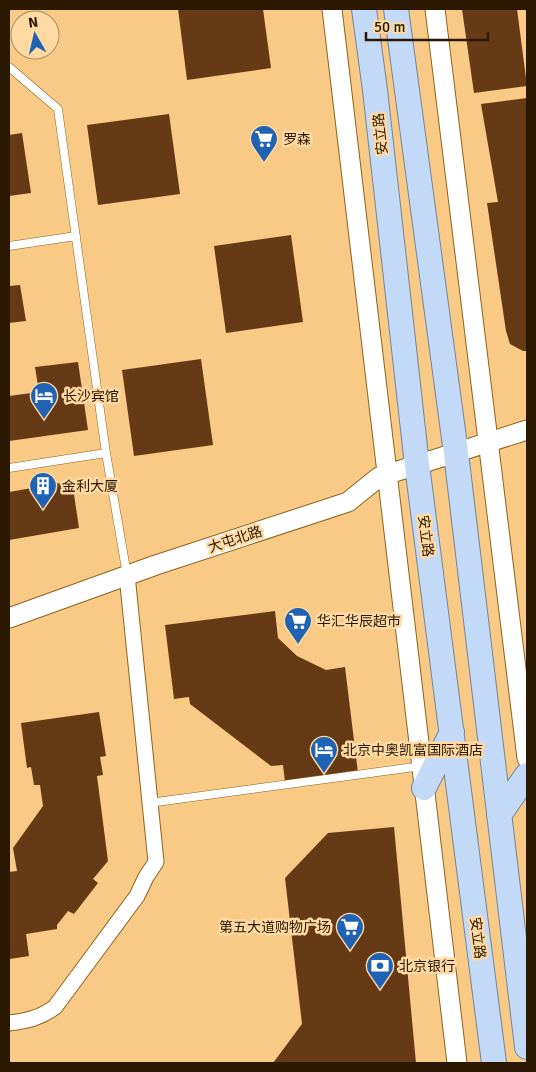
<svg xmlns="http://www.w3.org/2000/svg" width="536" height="1072" font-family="Signika,'Noto Sans SC',sans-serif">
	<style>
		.building { fill: #673a16 }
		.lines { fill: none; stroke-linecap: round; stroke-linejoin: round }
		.service-casing { stroke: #8e641c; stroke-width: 9 }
		.minor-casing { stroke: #8e641c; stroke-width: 17 }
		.tertiary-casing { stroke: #8e641c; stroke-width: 21 }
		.primary-casing { stroke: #73869d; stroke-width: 26 }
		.path { stroke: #997748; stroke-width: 3; stroke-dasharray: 4 4; stroke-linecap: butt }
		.service { stroke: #fff; stroke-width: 8 }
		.minor { stroke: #fff; stroke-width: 15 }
		.tertiary { stroke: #fff; stroke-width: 19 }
		.primary { stroke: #c2d9f7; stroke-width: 24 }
		.labels { text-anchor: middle; stroke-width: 5; stroke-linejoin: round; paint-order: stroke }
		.street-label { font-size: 14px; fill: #2a1900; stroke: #ffd9a3 }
		.poi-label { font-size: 14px; fill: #2a1900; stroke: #ffd9a3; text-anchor: start }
	</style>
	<rect width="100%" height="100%" fill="#f9c986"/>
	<path class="building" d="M178,9H263L271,68L187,80Z
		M462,9H517L527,86L474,93Z
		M527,98V351H523L510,344L506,331L487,203L498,202L481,104Z
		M169,114L180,194L98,205L87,125Z
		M22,133L31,193L9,196V135Z
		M291,235L303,322L226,333L214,246Z
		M20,285L26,321L9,323V286Z
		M201,359L213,445L134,456L122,370Z
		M78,362L88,430L9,441V396L39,392L35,367Z
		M72,481L79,528L9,540V492Z
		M275,611L278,638L297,656L326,670L345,667L358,773L285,782L283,765L271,766L190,704L189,697L174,699L165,625Z
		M99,712L106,756L100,757L103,775L97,776L108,861L93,879L98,883L74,914L68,911L57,925V929L26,934L29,956L10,959L9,954V872L17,871L13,848L43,806L40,785H34L31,767L27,768L21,723Z
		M394,827L416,1063H273L302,1024L285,878L328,833Z"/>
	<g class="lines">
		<defs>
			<path id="service" d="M9,67L58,109L106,453L127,575
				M9,246L76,236
				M9,468L106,453
				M149,803L422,766"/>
			<path id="minor" d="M9,1023C27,1021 40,1018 55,1007L137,896L146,877L156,862L127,575"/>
			<path id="tertiary" d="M332,9L457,1063
				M435,9L527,758
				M9,618L156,565L348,502L379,477L527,430"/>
			<path id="primary" d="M364,9L375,90L417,465L494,1063
				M396,9L456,453L527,1047
				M424,788L452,732
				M499,815L527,775"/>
		</defs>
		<use href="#service" class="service-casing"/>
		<use href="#minor" class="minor-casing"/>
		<use href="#tertiary" class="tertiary-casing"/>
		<use href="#primary" class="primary-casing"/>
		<path class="path" d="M416,962L428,960"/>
		<use href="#service" class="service"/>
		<use href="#minor" class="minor"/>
		<use href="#tertiary" class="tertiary"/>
		<use href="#primary" class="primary"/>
	</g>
	<defs>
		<symbol id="supermarket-pin" viewBox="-11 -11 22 30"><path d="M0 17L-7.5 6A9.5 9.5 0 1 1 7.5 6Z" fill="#2062b3" stroke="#ffd9a3"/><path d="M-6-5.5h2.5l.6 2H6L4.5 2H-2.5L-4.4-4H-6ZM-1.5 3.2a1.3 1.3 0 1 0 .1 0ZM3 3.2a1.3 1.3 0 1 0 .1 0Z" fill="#fff"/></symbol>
		<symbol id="hotel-pin" viewBox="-11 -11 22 30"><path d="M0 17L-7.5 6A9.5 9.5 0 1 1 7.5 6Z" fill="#2062b3" stroke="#ffd9a3"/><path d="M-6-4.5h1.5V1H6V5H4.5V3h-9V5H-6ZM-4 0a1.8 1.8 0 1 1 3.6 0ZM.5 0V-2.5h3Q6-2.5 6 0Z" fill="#fff"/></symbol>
		<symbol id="building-pin" viewBox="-11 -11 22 30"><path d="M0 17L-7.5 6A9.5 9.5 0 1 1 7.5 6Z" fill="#2062b3" stroke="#ffd9a3"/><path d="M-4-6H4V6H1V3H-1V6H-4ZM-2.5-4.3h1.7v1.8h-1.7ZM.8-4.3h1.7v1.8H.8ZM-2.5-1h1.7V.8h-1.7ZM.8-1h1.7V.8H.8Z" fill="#fff"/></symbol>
		<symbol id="bank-pin" viewBox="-11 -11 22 30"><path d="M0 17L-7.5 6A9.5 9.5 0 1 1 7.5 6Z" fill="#2062b3" stroke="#ffd9a3"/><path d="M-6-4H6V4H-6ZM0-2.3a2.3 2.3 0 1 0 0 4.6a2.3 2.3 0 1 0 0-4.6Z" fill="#fff"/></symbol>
	</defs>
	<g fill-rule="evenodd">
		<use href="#supermarket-pin" x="248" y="123" width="32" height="43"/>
		<use href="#hotel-pin" x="28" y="380" width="32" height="43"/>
		<use href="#building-pin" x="27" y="470" width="32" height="43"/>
		<use href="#supermarket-pin" x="282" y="605" width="32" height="43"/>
		<use href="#hotel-pin" x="308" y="734" width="32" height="43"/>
		<use href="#supermarket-pin" x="334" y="911" width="32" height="43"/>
		<use href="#bank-pin" x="364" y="950" width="32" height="43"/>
	</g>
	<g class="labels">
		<g class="street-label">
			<text transform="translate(380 134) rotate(-96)" y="5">安立路</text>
			<text transform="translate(426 536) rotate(83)" y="5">安立路</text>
			<text transform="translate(235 539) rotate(-18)" y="5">大屯北路</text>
			<text transform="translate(478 938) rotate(83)" y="5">安立路</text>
		</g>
		<g class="poi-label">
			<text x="283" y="144">罗森</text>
			<text x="63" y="401">长沙宾馆</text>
			<text x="62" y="491">金利大厦</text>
			<text x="317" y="626">华汇华辰超市</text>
			<text x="343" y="755">北京中奥凯富国际酒店</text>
			<text x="331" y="932" text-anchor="end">第五大道购物广场</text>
			<text x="399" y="971">北京银行</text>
		</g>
	</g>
	<rect width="536" height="1072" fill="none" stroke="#2a1900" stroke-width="20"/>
	<g transform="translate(35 35) rotate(352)"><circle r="24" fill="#ffd9a3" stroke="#aa8c62"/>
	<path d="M0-4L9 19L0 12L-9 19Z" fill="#2062b3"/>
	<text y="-8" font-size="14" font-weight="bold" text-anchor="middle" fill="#2a1900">N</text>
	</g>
	<path d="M366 32v8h122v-8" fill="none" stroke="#2a1900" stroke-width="2.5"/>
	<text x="374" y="32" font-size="15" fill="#2a1900" stroke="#ffd9a3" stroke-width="4" paint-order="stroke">50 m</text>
</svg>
